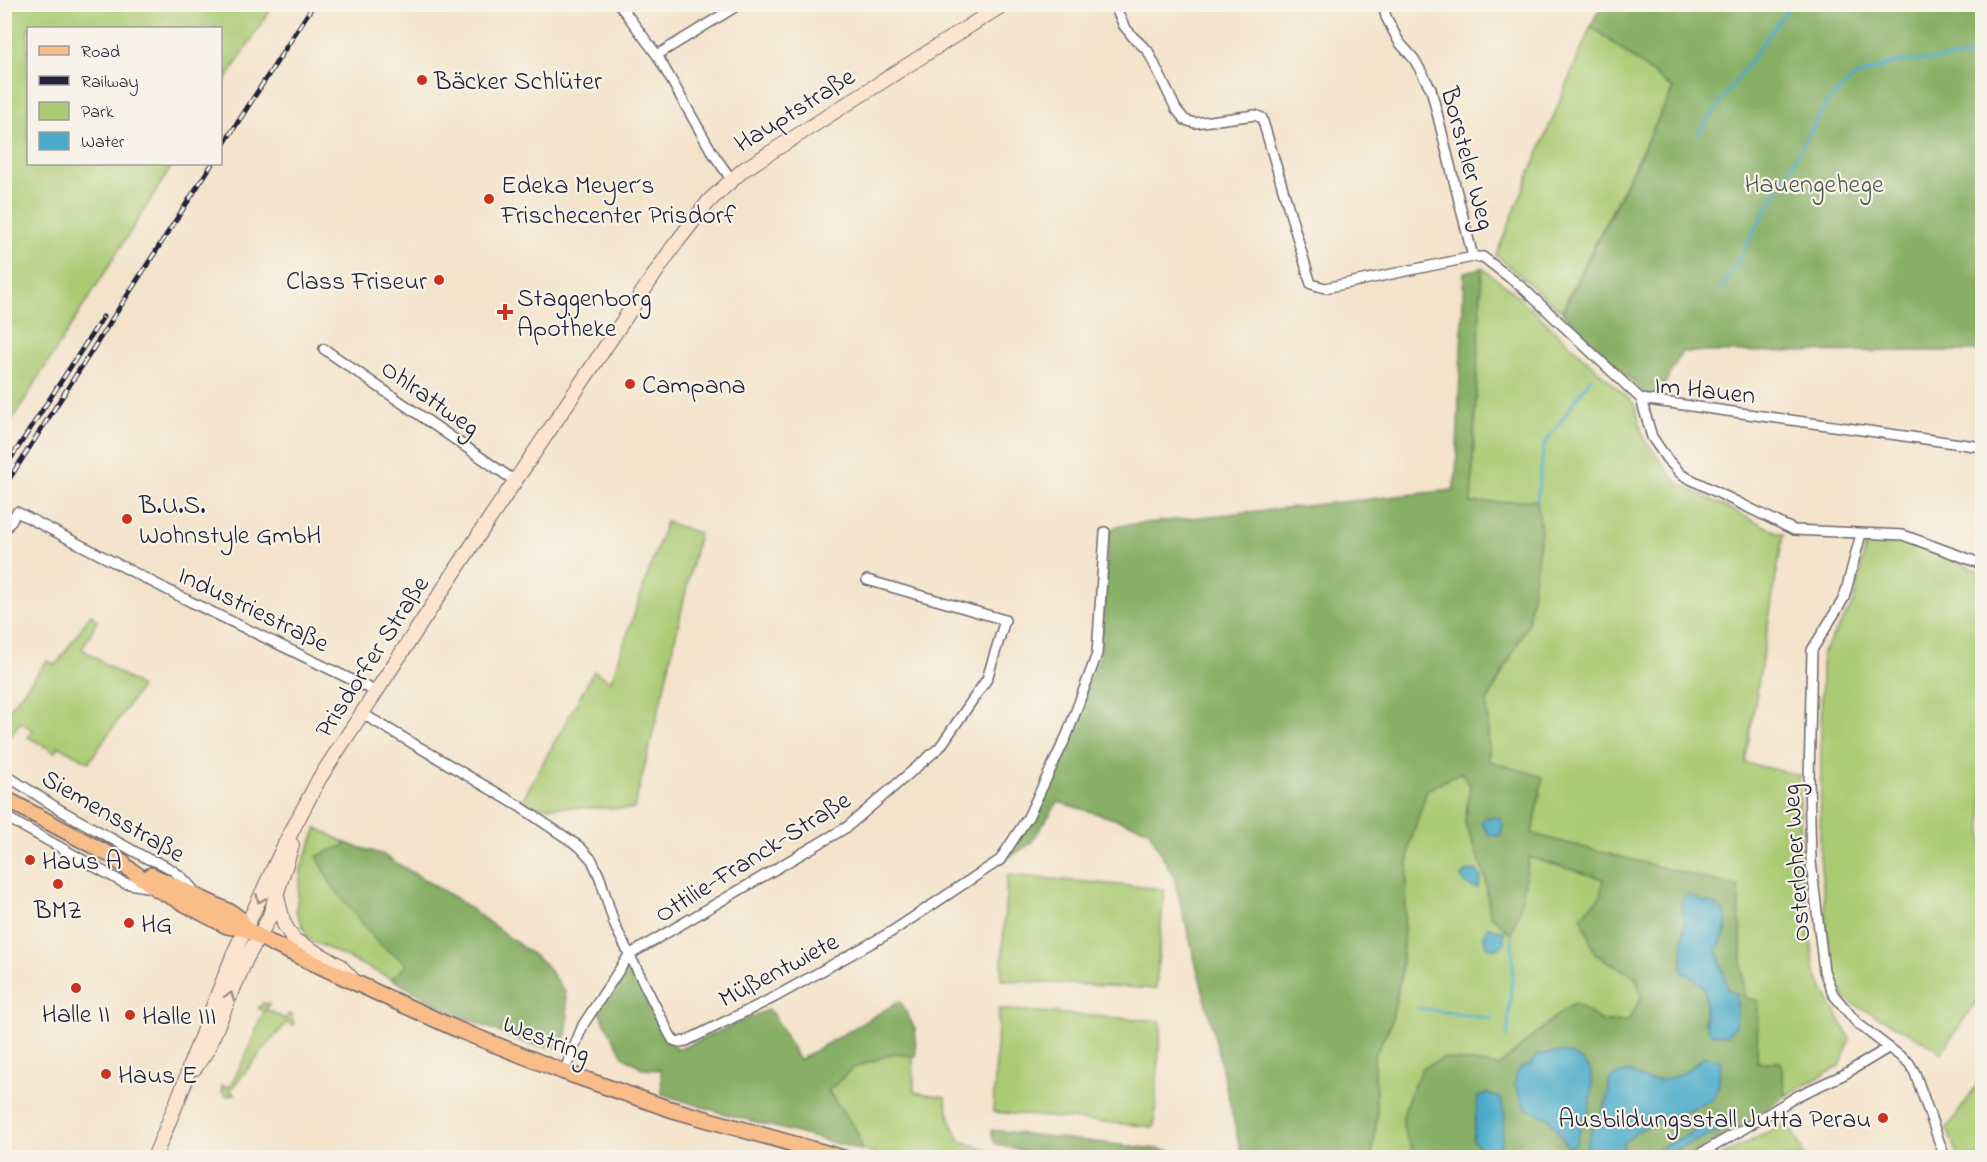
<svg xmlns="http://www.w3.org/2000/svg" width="1987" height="1162" font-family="'Indie Flower',sans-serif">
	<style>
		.green { fill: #aacb73; stroke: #667657; stroke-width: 1.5 }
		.forest { fill: #87af65; stroke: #546850; stroke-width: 1.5; fill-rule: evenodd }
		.water { fill: #4aabc9; stroke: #366682; stroke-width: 1.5 }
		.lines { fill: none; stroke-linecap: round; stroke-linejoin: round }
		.stream { stroke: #4aabc9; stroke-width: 3 }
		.minor-casing { stroke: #6c666d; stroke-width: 12 }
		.secondary-casing { stroke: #6c666d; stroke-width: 16 }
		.primary-casing { stroke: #6c666d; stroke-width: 18 }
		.minor { stroke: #fff; stroke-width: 9 }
		.secondary { stroke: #fce5cf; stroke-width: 14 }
		.primary { stroke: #f8bd88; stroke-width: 15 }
		.rail-casing { stroke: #22223b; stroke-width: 5 }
		.rail { stroke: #f7f3e8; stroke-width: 3; stroke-dasharray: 9; stroke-linecap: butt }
		.oneway { stroke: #9a8d8c }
		.poi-dot { fill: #c8321e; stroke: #f7f3e8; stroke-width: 2 }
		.labels { text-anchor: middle; stroke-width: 4.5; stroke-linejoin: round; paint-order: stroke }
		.poi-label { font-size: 26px; fill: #22223b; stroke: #f7f3e8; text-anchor: start }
		.street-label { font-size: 26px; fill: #22223b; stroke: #f7f3e8 }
		.park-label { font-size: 26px; fill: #4b554c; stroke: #f7f3e8 }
	</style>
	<rect width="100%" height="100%" fill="#f7f3e8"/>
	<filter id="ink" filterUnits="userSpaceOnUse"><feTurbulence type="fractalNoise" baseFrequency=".0167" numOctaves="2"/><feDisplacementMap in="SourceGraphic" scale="12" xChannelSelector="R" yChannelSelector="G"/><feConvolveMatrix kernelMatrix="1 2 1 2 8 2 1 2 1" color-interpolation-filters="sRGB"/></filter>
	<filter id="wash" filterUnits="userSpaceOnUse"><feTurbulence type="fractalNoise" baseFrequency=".008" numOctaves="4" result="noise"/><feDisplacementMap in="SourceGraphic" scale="24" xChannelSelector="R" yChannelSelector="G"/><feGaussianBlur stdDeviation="1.35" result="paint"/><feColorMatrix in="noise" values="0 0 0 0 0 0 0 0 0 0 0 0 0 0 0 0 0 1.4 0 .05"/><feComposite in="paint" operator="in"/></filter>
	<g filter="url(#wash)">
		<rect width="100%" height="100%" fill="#f4e3cb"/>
		<path class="green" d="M5,4L273,5L221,88L220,28H28V164H173L5,431Z
			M1591,26L1673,89L1561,311L1496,255Z
			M1482,268L1511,290L1634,404L1644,439L1677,483L1783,535L1745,763L1799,775L1801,859L1815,973L1850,1039L1840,1066L1785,1096L1780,1062L1757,1063V1037L1744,997L1738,887L1531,834L1542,777L1489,762L1487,702L1528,624L1537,500L1471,504Z
			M666,522L699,533L664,688L634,809L519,806L594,671L611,681Z
			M1905,542L1982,572V993L1941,1053L1935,1047L1846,1000L1830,968L1820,855L1822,654L1854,602L1866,543Z
			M91,614L97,621L82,649L141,687L89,762L58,746L55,752L28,737L33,730L20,722L11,736L5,731V714L47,661L56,665Z
			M1461,772L1470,785L1465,823L1485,875L1490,915L1520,908L1528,857L1603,879L1595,954L1637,978L1641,999L1628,1021L1603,1022L1556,1016L1499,1066L1443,1058L1403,1127L1414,1150L1415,1157L1372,1158L1377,1116L1374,1056L1391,1024L1401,974L1409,847L1427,790Z
			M317,828L348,844L317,856L378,943L408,964L392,979L308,939L296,911L302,865Z
			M1007,875L1164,889L1156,989L1001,980Z
			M263,1003L269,1004L266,1009L285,1019L289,1014L291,1015L294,1024L292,1026L287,1022L230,1090L235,1094L227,1096L222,1092V1085L228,1088L244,1060L264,1011L258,1008Z
			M999,1009L1161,1021L1154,1127L993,1112Z
			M895,1053L913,1056L914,1092L945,1097L950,1119L960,1141L1008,1157H887L861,1150L857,1131L828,1091L853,1068Z
			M1982,1077V1157H1958L1947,1129Z
			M189,1089L192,1090L165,1157L159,1158Z
			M1788,1122L1805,1157H1719Z"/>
		<path class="forest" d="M1601,5H1982V351L1682,352L1658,396L1645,394L1562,313L1673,89L1591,26Z
			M1482,268L1471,503L1537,500L1541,533L1528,624L1487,702L1489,761L1543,777L1532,834L1738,887L1744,997L1758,1001L1757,1062H1781L1785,1096L1739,1127L1687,1157H1663L1666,1154L1716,1132L1727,1117L1711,1123L1642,1157H1610L1623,1148V1143L1638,1131L1712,1100L1704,1057C1685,1075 1656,1091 1632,1072L1620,1073L1588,1140L1586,1151L1589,1157H1415C1413,1147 1404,1137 1403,1126C1401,1108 1415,1084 1422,1068L1443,1058L1499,1066L1556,1016L1575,1003L1603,1022L1628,1021L1641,999L1637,978L1595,954L1581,916L1600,897L1603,879L1529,857L1520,908L1511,934L1490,915L1485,875L1465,823L1470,785L1461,772L1427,790L1409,847L1401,974L1391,1024L1374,1056L1377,1116L1372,1157H1242L1215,1038L1174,878L1148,829L1058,802L1030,844L1002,862L1031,818L1100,655L1109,531L1117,526L1453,490L1456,475L1464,272ZM1698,901L1717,906L1727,930L1717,950L1728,990L1737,994L1704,1023C1707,995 1710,984 1682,972L1683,937L1685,920ZM1530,1065L1575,1145L1568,1147L1549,1118L1525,1107L1516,1086L1518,1071L1523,1066Z
			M348,844L381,854L457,899L544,963L565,992L568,1019L566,1035L557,1048L531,1045L455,1014L392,979L407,964L378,943L331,884L317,856Z
			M627,966L664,1034L677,1050L767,1010L772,1013L799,1060L900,1001L915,1029L916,1057L895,1053L853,1068L828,1091L857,1131L861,1150L725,1114L662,1094L661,1070L644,1069L623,1056L598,1010Z
			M991,1130L1225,1157H1044L994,1143Z"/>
		<path class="water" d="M1487,817L1500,818L1503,825L1501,836L1489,835L1481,822Z
			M1476,870L1481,877L1478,888C1469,888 1465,884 1461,877L1467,871Z
			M1689,894C1697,900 1704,901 1714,905C1736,913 1724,936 1717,950L1728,990L1737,994L1736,1026L1727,1035L1710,1033C1695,1006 1723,990 1682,972L1683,937L1685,920L1680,902Z
			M1488,927L1504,931V944L1498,949L1488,947C1484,939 1481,934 1488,927Z
			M1562,1052C1601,1062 1593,1082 1588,1115L1579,1122L1580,1131L1575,1145L1568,1147L1549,1118L1525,1108L1515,1086L1517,1071L1523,1066L1530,1065L1537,1055Z
			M1704,1057L1715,1058L1721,1062L1718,1088L1712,1100L1638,1131L1623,1143V1148L1610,1157H1589C1580,1140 1599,1120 1606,1104C1609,1095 1610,1089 1609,1080L1620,1073L1632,1072C1655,1091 1685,1075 1704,1057Z
			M1488,1093L1501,1099L1505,1116L1500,1149L1488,1154L1473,1141L1478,1097Z
			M1728,1117L1716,1132L1666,1154L1663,1157H1642L1711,1123Z"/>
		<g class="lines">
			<path class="stream" d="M1697,135L1791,4
				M1721,290L1827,102L1853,78L1892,63L1982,55
				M1537,500L1544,445L1591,378
				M1418,1008L1493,1019
				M1507,1037L1513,968L1512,937"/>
		</g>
	</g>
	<g filter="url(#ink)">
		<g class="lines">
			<defs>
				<path id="minor" d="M619,4L657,55L712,152L731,179
					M1114,4L1124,26L1133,37L1148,51L1176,109L1185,120L1195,123L1255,115L1262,118L1311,284L1325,288L1473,257
					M1383,4L1386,17L1399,42L1414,59L1431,89L1473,257H1483L1523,288L1641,399
					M657,55L740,4
					M324,349L515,481
					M1982,447L1641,399L1652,437L1667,459L1682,475L1794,530L1903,535L1982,564
					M4,531L17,512L191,602L377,692
					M1861,534L1844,598L1812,650L1809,779L1811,862L1824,971L1833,994L1857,1023L1909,1063L1915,1073L1945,1158
					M363,714L519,806L580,847L592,860L600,878L615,926L669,1033L673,1040L679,1042L686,1041L775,997L891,932L1000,860L1028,817L1067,735L1097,654L1105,532
					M4,774L62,811L148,859C167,864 186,878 196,894
					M4,816L124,883L152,888
					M564,1072L583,1025L629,955L847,827L940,747L987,679L1005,620L867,580
					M1693,1158L1740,1131L1799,1095L1843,1075L1888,1048"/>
				<path id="secondary" d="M277,897L284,924L294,940L339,965L353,980
					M195,1068L207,1050L246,959L269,918L292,845
					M154,1158L185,1082L190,1065L234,953L285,844L319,779L482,530L673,247L709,201L743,170L1004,4"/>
				<path id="primary" d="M4,798L123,862
					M114,858L157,889L227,926L246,929L271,943L384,996L461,1031L564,1072L670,1109L843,1158
					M151,875L232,913L240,919L246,929"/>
			</defs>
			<use href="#minor" class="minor-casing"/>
			<use href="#secondary" class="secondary-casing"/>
			<use href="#primary" class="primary-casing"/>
			<use href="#minor" class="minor"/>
			<use href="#secondary" class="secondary"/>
			<use href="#primary" class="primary"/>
			<defs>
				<path id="rail" d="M220,150L314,4
					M4,469L103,317
					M4,487L212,164"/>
			</defs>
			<use href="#rail" class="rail-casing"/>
			<use href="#rail" class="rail"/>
		</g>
		<defs><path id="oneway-chevron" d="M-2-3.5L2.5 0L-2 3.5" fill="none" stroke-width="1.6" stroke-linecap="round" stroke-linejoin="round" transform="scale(1.5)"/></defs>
		<g class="oneway">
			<use href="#oneway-chevron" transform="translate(260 899) rotate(114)"/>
			<use href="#oneway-chevron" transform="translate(230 996) rotate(-67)"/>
		</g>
	</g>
	<g class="poi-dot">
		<circle cx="422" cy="80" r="6"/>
		<circle cx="489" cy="199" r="6"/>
		<circle cx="439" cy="280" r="6"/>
		<path d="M502 303h6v6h6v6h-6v6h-6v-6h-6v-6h6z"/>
		<circle cx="630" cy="384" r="6"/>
		<circle cx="127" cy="519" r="6"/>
		<circle cx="30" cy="860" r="6"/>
		<circle cx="58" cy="884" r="6"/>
		<circle cx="129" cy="923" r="6"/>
		<circle cx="76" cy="988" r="6"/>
		<circle cx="130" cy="1015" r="6"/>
		<circle cx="106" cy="1074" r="6"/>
		<circle cx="1883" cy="1118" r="6"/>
	</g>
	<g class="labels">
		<g class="poi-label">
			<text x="434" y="89">Bäcker Schlüter</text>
			<text x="501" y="193">Edeka Meyer´s<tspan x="501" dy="30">Frischecenter Prisdorf</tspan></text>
			<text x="427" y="289" text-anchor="end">Class Friseur</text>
			<text x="517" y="306">Staggenborg<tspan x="517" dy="30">Apotheke</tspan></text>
			<text x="642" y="393">Campana</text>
			<text x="139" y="513">B.U.S.<tspan x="139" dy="30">Wohnstyle GmbH</tspan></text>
			<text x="42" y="869">Haus A</text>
			<text x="58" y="918" text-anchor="middle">BMZ</text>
			<text x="141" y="932">HG</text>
			<text x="76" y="1022" text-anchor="middle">Halle II</text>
			<text x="142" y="1024">Halle III</text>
			<text x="118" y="1083">Haus E</text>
			<text x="1871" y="1127" text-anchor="end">Ausbildungsstall Jutta Perau</text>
		</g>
		<g class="street-label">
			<text transform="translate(794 109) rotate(-32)" y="9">Hauptstraße</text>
			<text transform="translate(1469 158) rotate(75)" y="9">Borsteler Weg</text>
			<text transform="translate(1705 389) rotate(6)" y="9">Im Hauen</text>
			<text transform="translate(431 397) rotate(35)" y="9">Ohlrattweg</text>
			<text transform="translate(254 608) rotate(26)" y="9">Industriestraße</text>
			<text transform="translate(371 656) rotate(-57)" y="9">Prisdorfer Straße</text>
			<text transform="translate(114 815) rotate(30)" y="9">Siemensstraße</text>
			<text transform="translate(752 856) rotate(-32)" y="9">Ottilie-Franck-Straße</text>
			<text transform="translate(1795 863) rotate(-94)" y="9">Osterloher Weg</text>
			<text transform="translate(778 969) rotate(-28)" y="9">Müßentwiete</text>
			<text transform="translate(547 1038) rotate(21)" y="9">Westring</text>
		</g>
		<g class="park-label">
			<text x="1814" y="192">Hauengehege</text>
		</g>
	</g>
	<rect width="1987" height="1162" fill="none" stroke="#f7f3e8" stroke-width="24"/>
	<rect x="27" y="27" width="195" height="138" fill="#f7f3e8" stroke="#a29fa3" stroke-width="1.5"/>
	<rect x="39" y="46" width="30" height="9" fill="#f8bd88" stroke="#a29fa3" stroke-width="1.5"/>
	<text x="81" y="57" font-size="18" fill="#22223b">Road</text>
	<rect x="39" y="76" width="30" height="9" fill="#22223b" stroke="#a29fa3" stroke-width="1.5"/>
	<text x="81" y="87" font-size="18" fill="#22223b">Railway</text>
	<rect x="39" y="102" width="30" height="18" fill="#aacb73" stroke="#a29fa3" stroke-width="1.5"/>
	<text x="81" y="117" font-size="18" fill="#22223b">Park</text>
	<rect x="39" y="132" width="30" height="18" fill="#4aabc9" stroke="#a29fa3" stroke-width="1.5"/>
	<text x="81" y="147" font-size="18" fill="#22223b">Water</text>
</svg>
